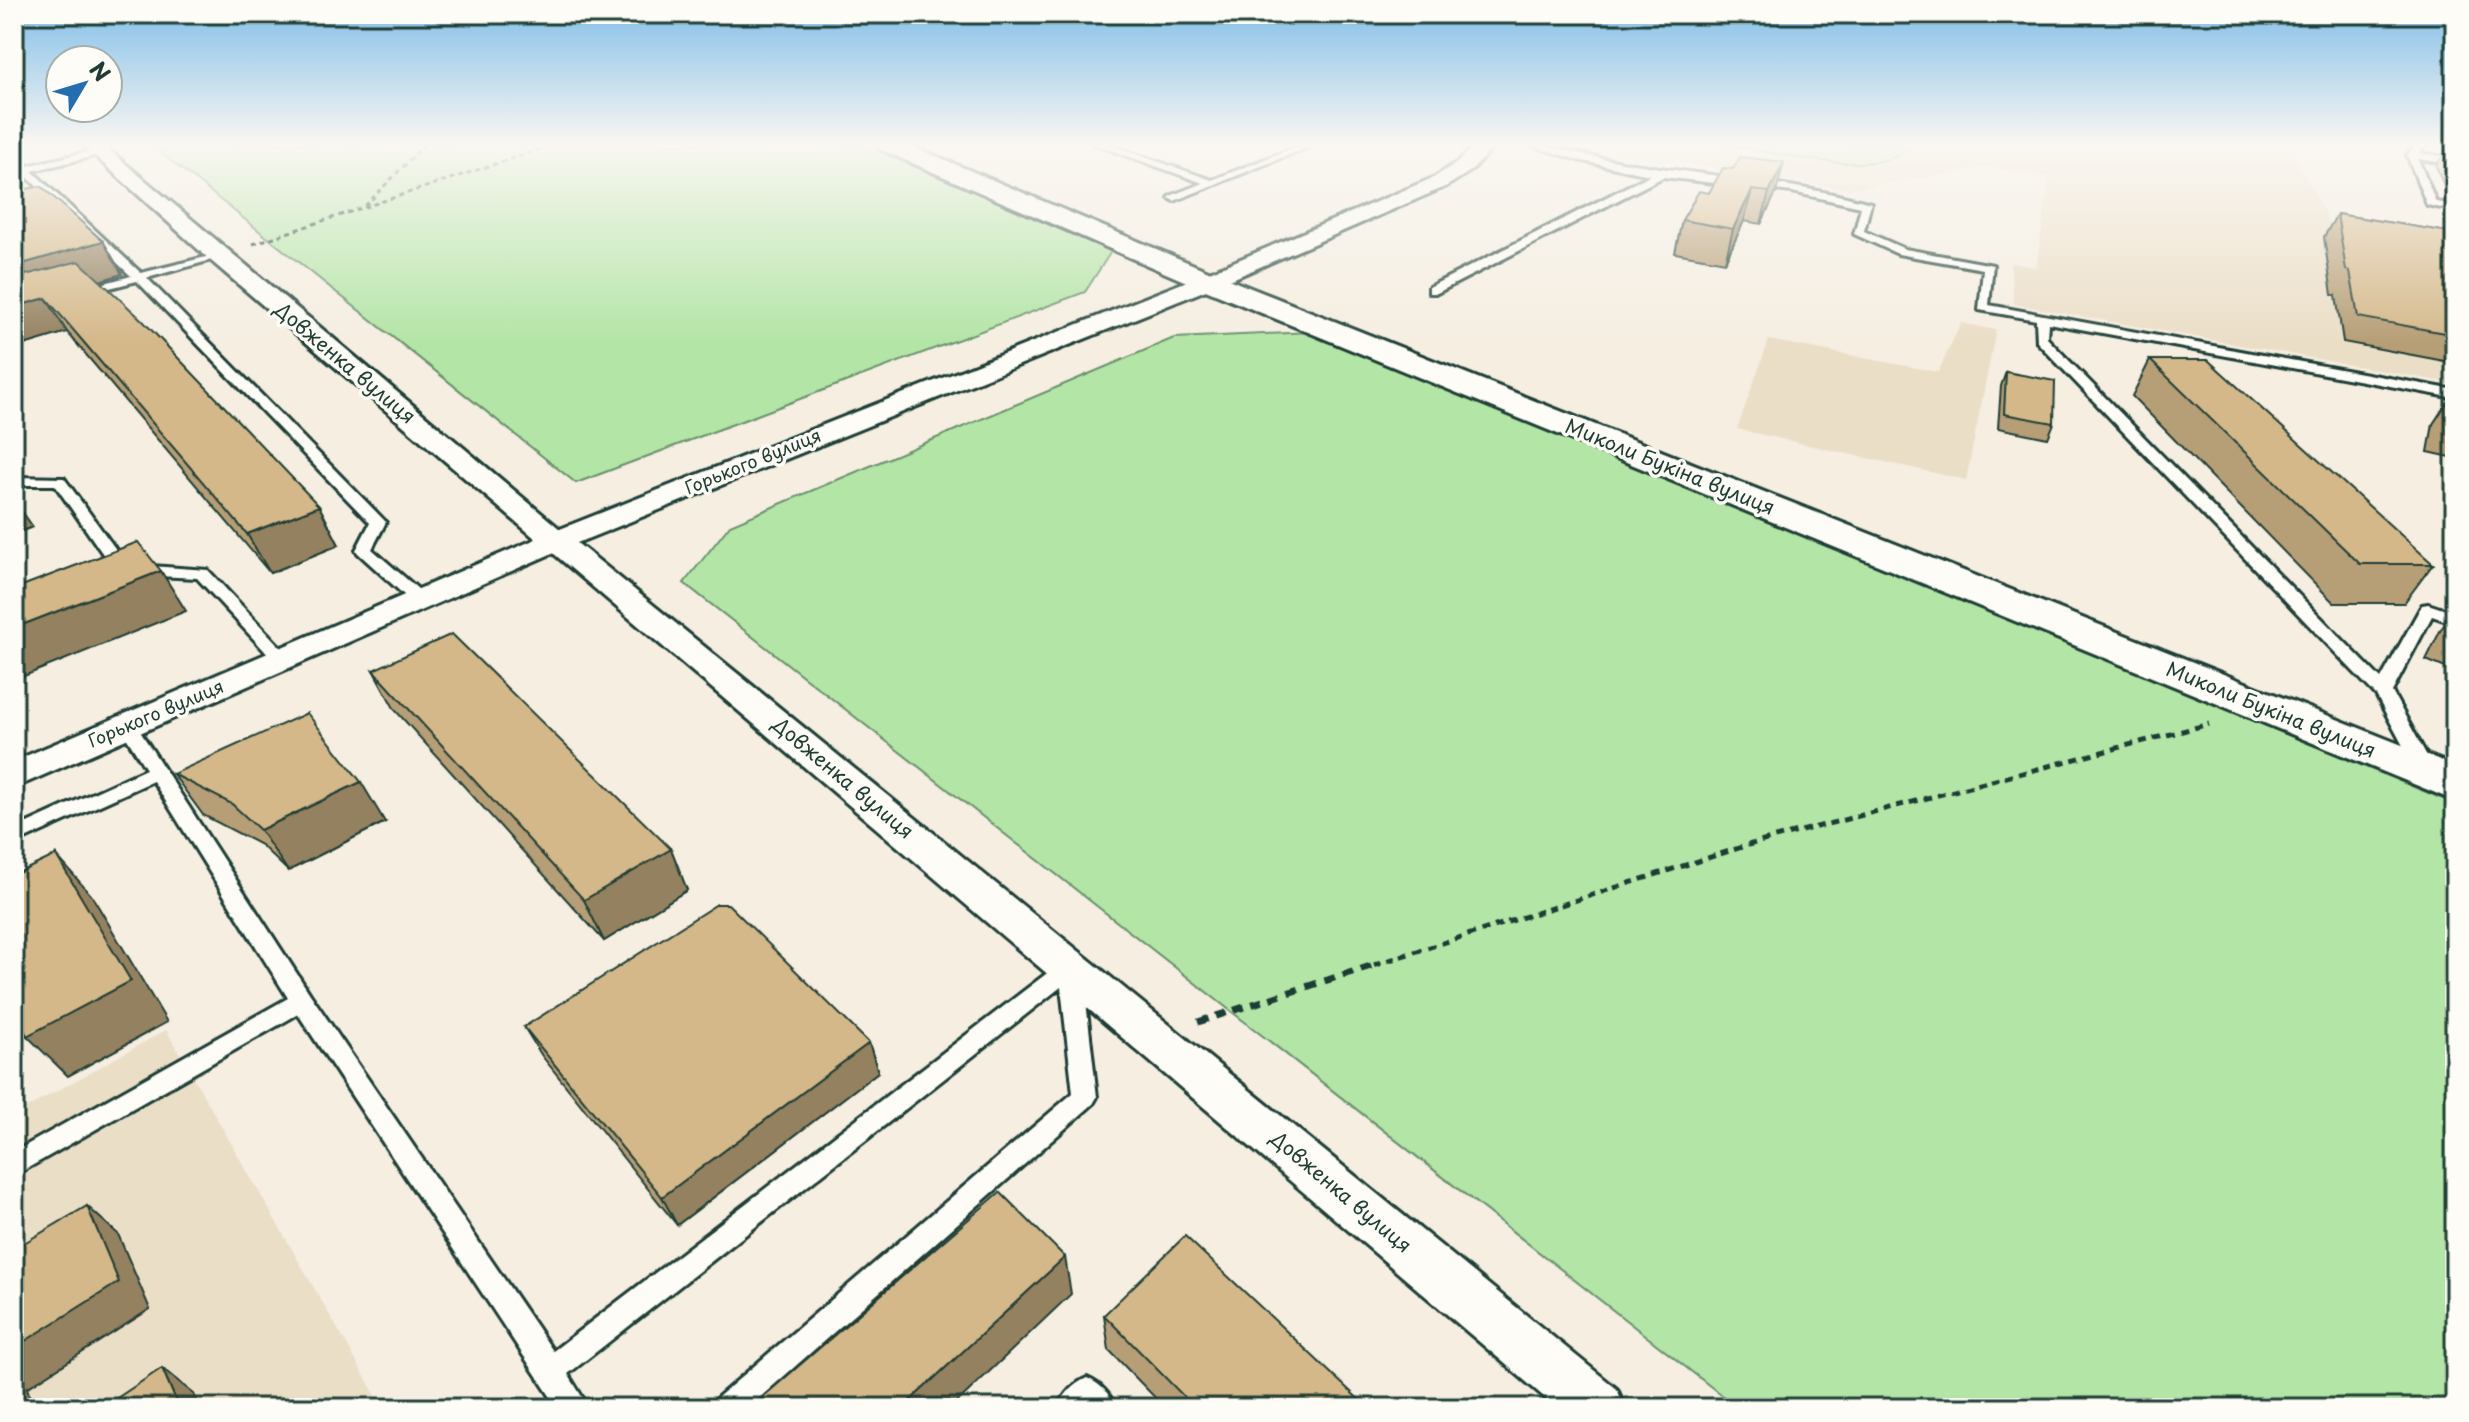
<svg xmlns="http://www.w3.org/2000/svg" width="2469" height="1422" font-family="'Playpen Sans',sans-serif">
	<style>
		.built { fill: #ebdec7 }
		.green { fill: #b3e5a6; stroke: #69916d; stroke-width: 2 }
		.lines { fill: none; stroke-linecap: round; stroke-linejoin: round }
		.lane-casing { stroke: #1f3d34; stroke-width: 6 }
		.street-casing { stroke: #1f3d34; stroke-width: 6 }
		.secondary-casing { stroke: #1f3d34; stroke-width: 6 }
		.path-far2 { stroke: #1f3d34; stroke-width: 3; stroke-dasharray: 5 4; stroke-linecap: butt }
		.path-far1 { stroke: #1f3d34; stroke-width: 5; stroke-dasharray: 8 6; stroke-linecap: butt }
		.path { stroke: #1f3d34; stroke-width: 7; stroke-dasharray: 11 8; stroke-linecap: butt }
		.lane { fill: #fdfcf7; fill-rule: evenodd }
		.street { fill: #fdfcf7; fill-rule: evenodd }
		.secondary { fill: #fdfcf7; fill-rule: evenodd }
		.wall { fill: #b69e76; stroke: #1f3d34; stroke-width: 2 }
		.shaded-wall { fill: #948160; stroke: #1f3d34; stroke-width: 2 }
		.building { fill: #d4b889; stroke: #1f3d34; stroke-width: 2 }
		.labels { text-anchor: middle; stroke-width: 7; stroke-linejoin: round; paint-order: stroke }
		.far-street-label { font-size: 18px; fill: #1f3d34; stroke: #fdfcf7 }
		.street-label { font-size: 20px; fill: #1f3d34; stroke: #fdfcf7 }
	</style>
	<rect width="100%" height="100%" fill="#f5eee1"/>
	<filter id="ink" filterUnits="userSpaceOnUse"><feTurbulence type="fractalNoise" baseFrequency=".0125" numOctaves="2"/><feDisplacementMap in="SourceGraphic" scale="16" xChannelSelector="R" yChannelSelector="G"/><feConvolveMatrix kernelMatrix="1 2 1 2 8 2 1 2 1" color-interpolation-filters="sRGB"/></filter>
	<g filter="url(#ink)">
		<path class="built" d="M1589,144H2269L2290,147L2331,225L2455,255V384L2014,304L2010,263L2036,267L2050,177L1988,167L1849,189L1639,157Z
			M1961,323L1996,330L1966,480L1737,429L1769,340L1938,372Z
			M166,1030L383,1408H14V1115Z"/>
		<path class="green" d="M150,144H861L1112,250L1085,292L576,483Z
			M1722,144H1911C1886,184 1763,150 1722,144Z
			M1312,332L2455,804V1408H1738L684,583L730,525L1174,338Z"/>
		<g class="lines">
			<defs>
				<path id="lane" d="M1094,144H1107L1212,180L1303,144H1316L1174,201L1169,198L1170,196L1203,183Z
					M1527,144H1541C1651,175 1762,174 1871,203L1864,231L1905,249L1993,265L1989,305L2455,390V398L2048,323L2047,338L2381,679L2422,605L2428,604L2455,613V624L2432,616L2392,692L2434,769L2432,774H2418L2376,695L2037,342L2036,320L1979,310L1983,269L1898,254L1854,234L1861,207L1792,192L1663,177L1437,293H1429V287L1650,175L1578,160Z
					M2418,144H2428L2419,153L2455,158V164L2418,159L2436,202L2455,205V211L2427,205L2407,155Z
					M100,149L103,150V154L32,171L141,273L222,253V257L147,278L383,519L386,522L372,549L426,596L428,600L426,604H414L358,553L356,550L370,523L137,281L78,296V290L131,276L23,173H14V169L18,168L14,164V156L27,166Z
					M14,477L64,478L130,569L137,565L208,570L288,655L291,659L288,663H276L197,578L137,575L130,571L122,575L116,573L55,485H14Z
					M128,720L134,722L310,994L553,1351L1063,961L1071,958L1079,961L1082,967L1097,1097L1093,1104L748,1408H714L718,1397L1073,1093L1061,987L568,1374L589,1408H558L298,1014L14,1176V1152L288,998L153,781L14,844V829L146,769L119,726Z
					M1087,1378C1101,1384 1110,1394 1116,1408H1058C1064,1394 1073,1384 1087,1378Z"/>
				<path id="street" d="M82,144H102L560,529L1200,276L1433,178L1458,162L1477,144H1496L1472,170L1447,186L1216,286L577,543L1617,1389L1625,1408H1557L553,553L14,788V761L536,539L210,260Z"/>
				<path id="secondary" d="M876,144H907L1218,275L2455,766V801L1198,287L880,149Z"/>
			</defs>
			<use href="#lane" class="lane-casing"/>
			<use href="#street" class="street-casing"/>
			<use href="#secondary" class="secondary-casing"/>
			<path class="path-far2" d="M365,206L425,144
				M253,244L556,144"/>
			<path class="path-far1" d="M1374,965L1748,845L2209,724"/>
			<path class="path" d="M1198,1022L1380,963"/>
			<use href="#lane" class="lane"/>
			<use href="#street" class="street"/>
			<use href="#secondary" class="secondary"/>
		</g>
		<path class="wall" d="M2450,144H2455V202L2450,201L2436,166Z
			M1723,168L1776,193L1761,224L1744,221L1725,262L1675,253L1682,220L1709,193Z
			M14,188L103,241L122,274L100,281L319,506L339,545L270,573L67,332L14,348Z
			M2337,214L2455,233V363L2343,342L2336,295H2332L2324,237Z
			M2150,360L2433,564L2404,603H2334L2132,396Z
			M2006,372L2054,423L2048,438L1998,428L2001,386Z
			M2454,392L2455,458L2428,452L2433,424Z
			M2455,611V672L2426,660L2441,629Z
			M373,670L671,849L687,890L604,941L395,710Z
			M173,774L385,822L288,871L261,845L203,815Z
			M524,1027L869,1043L878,1072L677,1225L542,1056Z
			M1104,1315L1368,1408H1165L1109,1350Z"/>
		<path class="shaded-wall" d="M1784,162L1776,193L1761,224L1769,192Z
			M1752,190L1744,221L1725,262L1733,229Z
			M103,241L122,274L36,300L15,266Z
			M46,298L67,332L14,348V307Z
			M14,500L33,527L14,534Z
			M319,506L339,545L270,573L247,534Z
			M161,571L186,611L14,680V628Z
			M361,782L385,822L288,871L260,830Z
			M671,849L687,890L604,941L584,900Z
			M56,855L92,896L167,1022L68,1076L27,1036Z
			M869,1043L878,1072L677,1225L662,1197Z
			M87,1206L118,1234L150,1309L27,1388L34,1408H14V1348Z
			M1065,1257L1071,1294L951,1408H902Z
			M162,1368L194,1394L200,1408H179Z"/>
		<path class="building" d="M1740,157L1784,162L1769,192L1752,190L1733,229L1682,220L1699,191L1709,193L1723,168L1733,169Z
			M41,186L103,241L15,266L14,188L17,191Z
			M2337,214L2455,233V335L2358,317L2350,271L2346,270Z
			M79,261L142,320L319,506L247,534L46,298L14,307V278Z
			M2150,360H2208L2433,564H2360Z
			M2006,372L2055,381L2054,423L2004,414Z
			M2454,392H2455V421L2449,420Z
			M138,542L161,571L14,628V589Z
			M452,634L671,849L584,900L373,670Z
			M307,713L361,782L260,830L232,804L173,774Z
			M56,855L131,981L27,1036L14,1010V875Z
			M717,904H728L869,1043L662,1197L524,1027Z
			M1000,1192L1065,1257L902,1408H750Z
			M87,1206L119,1282L14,1348V1249Z
			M1185,1236L1368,1408H1195L1104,1315Z
			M162,1368L179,1408H102Z"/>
	</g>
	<linearGradient id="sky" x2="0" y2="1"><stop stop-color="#81bee8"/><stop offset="0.42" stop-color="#faf7f2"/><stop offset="1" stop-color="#faf7f2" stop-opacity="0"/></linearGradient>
	<rect width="2469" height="343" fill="url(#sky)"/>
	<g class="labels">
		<g class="far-street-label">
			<text transform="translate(753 462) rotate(-22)" y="6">Горького вулиця</text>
			<text transform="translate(156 714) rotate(-23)" y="6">Горького вулиця</text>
		</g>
		<g class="street-label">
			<text transform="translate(345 363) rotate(40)" y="7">Довженка вулиця</text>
			<text transform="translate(1670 467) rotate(22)" y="7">Миколи Букіна вулиця</text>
			<text transform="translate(2271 710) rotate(22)" y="7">Миколи Букіна вулиця</text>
			<text transform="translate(843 778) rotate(40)" y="7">Довженка вулиця</text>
			<text transform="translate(1341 1192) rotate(40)" y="7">Довженка вулиця</text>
		</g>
	</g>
	<rect width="2469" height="1422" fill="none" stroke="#fdfcf7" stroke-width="48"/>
	<rect x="24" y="24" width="2421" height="1374" fill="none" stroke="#1f3d34" stroke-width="3" filter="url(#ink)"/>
	<g transform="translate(84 84) rotate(52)"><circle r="38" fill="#fdfcf7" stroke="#a4b0a9" stroke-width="2"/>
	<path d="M0-6L14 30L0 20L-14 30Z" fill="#1f6fb2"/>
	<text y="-12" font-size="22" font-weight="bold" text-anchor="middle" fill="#1f3d34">N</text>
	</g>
</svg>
